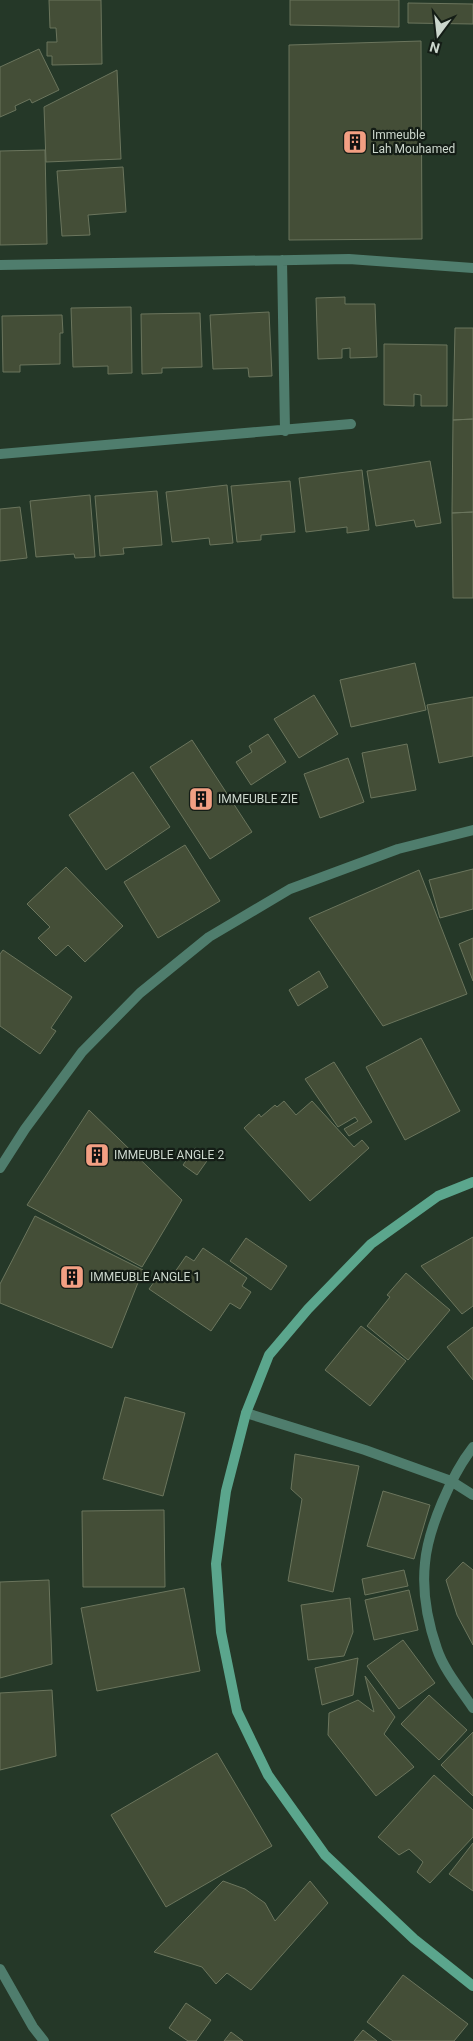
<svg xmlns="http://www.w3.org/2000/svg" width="473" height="2041" font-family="Roboto,sans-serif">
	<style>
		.building { fill: #444e37; stroke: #6b755d }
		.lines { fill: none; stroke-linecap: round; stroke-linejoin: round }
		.street { stroke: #4f7d6d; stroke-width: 10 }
		.secondary { stroke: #5ba68d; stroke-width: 10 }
		.labels { text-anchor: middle; stroke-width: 4.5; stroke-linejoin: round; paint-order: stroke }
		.poi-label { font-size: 12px; fill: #ccd7cd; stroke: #141d16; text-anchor: start }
	</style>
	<rect width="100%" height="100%" fill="#253828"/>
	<path class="building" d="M49,0H101L102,64L52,65V56H47V42H57L56,28H50Z
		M290,0H399V27L290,25Z
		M408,3L473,4V24L408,23Z
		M421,41L422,239L289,240V45Z
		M39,49L59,90L32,103L30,99L15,106L16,110L0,117V67Z
		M117,70L121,159L46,162L44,107Z
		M45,150L47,244L0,245V151Z
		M123,167L126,212L88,215L90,235L62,236L57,171Z
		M345,297V304H375L377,357L350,358V348L342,349V358L318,359L316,298Z
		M131,307L132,373L108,374V366L73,367L71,308Z
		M269,312L272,376L249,377L248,368L213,369L210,315Z
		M200,313L202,367L162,368V373L142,374L141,314Z
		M62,315L63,333H60V364L20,365V372H3L2,316Z
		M455,328H473V419L453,420Z
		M384,344L447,345V406H421V395L414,394V406L384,405Z
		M473,419V512L452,513L453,420Z
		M430,461L441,523L416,527L414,520L376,526L367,471Z
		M362,470L369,530L347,533V527L306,532L299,478Z
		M290,481L295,532L261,535V540L237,542L231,486Z
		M227,485L233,543L210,545L209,538L172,542L166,492Z
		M157,491L162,545L123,548L124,554L100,556L95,496Z
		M90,495L95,557L75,558L74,554L36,557L30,501Z
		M20,507L27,558L0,561V509Z
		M473,512V598H453L452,513Z
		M415,663L426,710L351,727L340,680Z
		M314,695L338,734L299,758L274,719Z
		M473,697V756L439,763L427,705Z
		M268,734L286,762L251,785L236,762L252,752L249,746Z
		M192,740L252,832L210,859L150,767Z
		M407,744L416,790L371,798L362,753Z
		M348,758L364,802L320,818L304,774Z
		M133,772L170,827L106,870L69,815Z
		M185,845L220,901L158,938L124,882Z
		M66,867L123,926L85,962L68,945L56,956L38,938L50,927L27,904Z
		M473,869V909L440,918L429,880Z
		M419,870L467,994L383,1026L309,918Z
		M473,938V981L459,944Z
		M3,950L72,997L51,1028L56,1031L40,1054L0,1026V954Z
		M319,971L328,987L298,1006L289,990Z
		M421,1038L460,1111L405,1140L366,1067Z
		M334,1062L372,1122L349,1136L344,1129L358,1121L355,1117L338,1127L305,1079Z
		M284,1101L296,1115L312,1101L354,1147L362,1140L369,1148L310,1201L244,1128L259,1114L261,1117L275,1105L277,1107Z
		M89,1110L182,1200L142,1267L27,1205Z
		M195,1148L209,1158L197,1175L183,1165Z
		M35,1216L143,1270L112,1348L0,1303V1284Z
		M473,1237V1306L462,1314L421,1266Z
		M246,1238L287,1266L271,1290L230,1261Z
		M203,1248L247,1278L242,1286L251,1292L240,1309L230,1303L211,1331L149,1289L159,1275L168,1282L186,1256L194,1261Z
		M406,1273L450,1310L408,1360L367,1326L390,1297L387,1295Z
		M361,1326L406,1361L370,1406L325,1370Z
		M473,1327V1380L447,1347Z
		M125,1397L185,1413L163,1496L103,1479Z
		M295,1454L359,1466L333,1592L288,1581L302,1499L291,1489Z
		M383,1491L430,1505L414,1559L367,1546Z
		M164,1510L165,1587H83L82,1511Z
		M463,1562L473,1570V1645L457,1615L446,1580Z
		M404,1570L408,1586L365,1595L362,1579Z
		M49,1580L52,1664L0,1678V1582Z
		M184,1588L200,1671L97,1691L81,1608Z
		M409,1590L418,1630L374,1640L365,1600Z
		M350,1598L353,1632L344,1656L308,1660L301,1605Z
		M403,1640L435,1683L399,1709L367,1666Z
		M358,1658L353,1695L322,1705L315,1668Z
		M365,1676L395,1717L384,1734L414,1767L376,1796L328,1735L329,1713L358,1700L374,1712Z
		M52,1690L56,1756L0,1770V1693Z
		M429,1695L467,1730L439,1760L401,1724Z
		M473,1732V1796L441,1765Z
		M217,1753L272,1846L166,1907L111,1815Z
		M434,1775L473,1810V1837L430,1883L417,1872L423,1862L409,1849L399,1855L378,1837Z
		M473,1843V1891L449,1874Z
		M223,1881L245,1889L265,1903L275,1921L310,1881L328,1903L251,1990L227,1973L216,1984L202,1967L154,1952Z
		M403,1975L468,2024L454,2041H393L367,2022Z
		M186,2003L211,2020L196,2041H188L169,2028Z
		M363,2030L377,2041H354Z
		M231,2032L243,2041H224Z"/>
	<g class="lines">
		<path class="street" d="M282,260L285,431
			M0,265L349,259L473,268
			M0,454L351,424
			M0,1168L25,1129L82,1052L140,993L209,937L290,889L398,849L473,830
			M246,1413L365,1450L451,1481L473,1495
			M473,1447C452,1474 428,1528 425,1563C422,1591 428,1623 437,1649C444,1670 461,1690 473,1708
			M0,1969L33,2027L44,2041"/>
		<path class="secondary" d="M473,1182L438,1196L371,1244L308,1309L269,1355L246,1413L226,1491L216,1564L221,1632L237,1711L268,1775L325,1855L414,1939L473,1986"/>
	</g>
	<defs>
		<symbol id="building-square" viewBox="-11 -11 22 22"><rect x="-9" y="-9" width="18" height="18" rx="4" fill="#f39f83" stroke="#141d16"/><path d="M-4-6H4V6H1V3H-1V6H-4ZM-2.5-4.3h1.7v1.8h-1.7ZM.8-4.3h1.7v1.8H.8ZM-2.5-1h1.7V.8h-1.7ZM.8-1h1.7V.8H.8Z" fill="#111"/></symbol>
	</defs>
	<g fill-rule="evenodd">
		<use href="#building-square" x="341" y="128" width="28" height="28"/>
		<use href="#building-square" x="187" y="785" width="28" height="28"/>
		<use href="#building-square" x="83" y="1141" width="28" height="28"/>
		<use href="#building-square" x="58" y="1263" width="28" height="28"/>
	</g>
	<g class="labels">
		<g class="poi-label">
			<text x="372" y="139">Immeuble<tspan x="372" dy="14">Lah Mouhamed</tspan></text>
			<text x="218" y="803">IMMEUBLE ZIE</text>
			<text x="114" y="1159">IMMEUBLE ANGLE 2</text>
			<text x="90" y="1281">IMMEUBLE ANGLE 1</text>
		</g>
	</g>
	<g transform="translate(438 35) rotate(195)" stroke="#141d16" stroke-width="4" paint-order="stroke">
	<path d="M0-4L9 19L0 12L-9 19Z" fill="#ccd7cd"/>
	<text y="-8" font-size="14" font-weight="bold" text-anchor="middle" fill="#ccd7cd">N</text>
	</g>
</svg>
